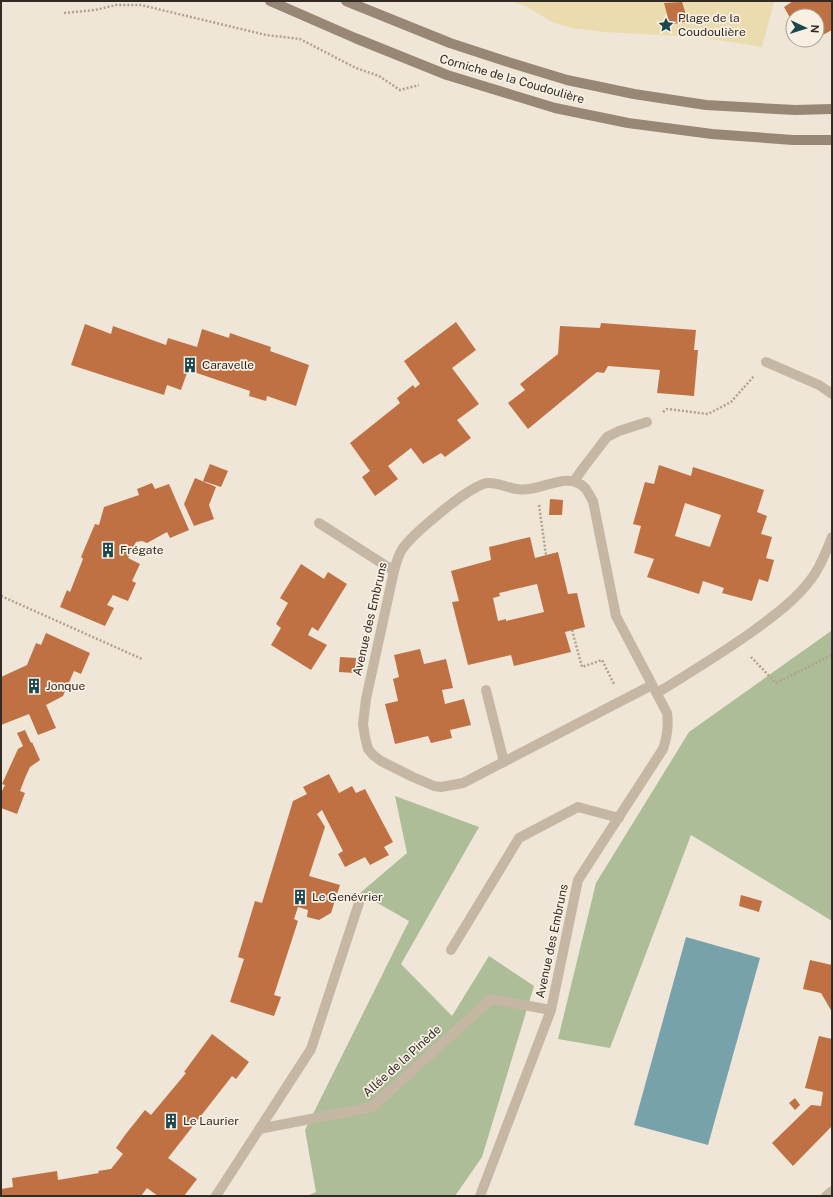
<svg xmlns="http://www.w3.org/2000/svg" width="833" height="1197" font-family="'Public Sans',sans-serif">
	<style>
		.green { fill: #acbd98 }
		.sand { fill: #eadcae }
		.water { fill: #78a2aa }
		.building { fill: #bf7144; fill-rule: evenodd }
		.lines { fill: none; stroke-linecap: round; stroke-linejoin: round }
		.path { stroke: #b1a28e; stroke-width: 2.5; stroke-dasharray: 2 2; stroke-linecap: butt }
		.lane { stroke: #c6b7a4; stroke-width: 10 }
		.street { stroke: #c6b7a4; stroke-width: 10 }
		.secondary { stroke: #998776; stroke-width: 10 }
		.labels { text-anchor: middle; stroke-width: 3.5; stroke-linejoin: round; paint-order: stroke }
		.poi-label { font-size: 12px; fill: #322b25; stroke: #f7f0e3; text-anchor: start }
		.street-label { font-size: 12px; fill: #322b25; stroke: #f7f0e3 }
	</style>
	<rect width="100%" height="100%" fill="#efe6d7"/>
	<path class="green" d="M831,631L832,921L691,835L610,1048L558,1039L596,883L689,732Z
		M395,796L479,827L401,964L452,1016L489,956L534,986L482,1157L455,1196H307L316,1192L305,1130L409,921L360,893L407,853Z"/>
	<path class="sand" d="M510,1H773L774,2L762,47L699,37L604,32L572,28L554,23L525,6Z"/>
	<path class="water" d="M686,937L760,958L708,1145L634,1125Z"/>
	<path class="building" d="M793,1H832V30L817,38V16H793V23L784,7Z
		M682,2L688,21L670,25L664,3Z
		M803,40H814L806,44Z
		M456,322L476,350L452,368L479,404L457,420L471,438L445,457L441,453L423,464L411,448L388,466L398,479L375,496L362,477L370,471L350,443L400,403L397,398L413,385L415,388L420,384L404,361Z
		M601,323L696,330L694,350H698L694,396L657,393L660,370L608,366L604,373L597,372L528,429L508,403L525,390L520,384L558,354L560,326L600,328Z
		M85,324L111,334L113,326L166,345L168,338L197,347L202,329L229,338L230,333L271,347L270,351L309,365L296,406L267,396L266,401L249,396L250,391L188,370L181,390L167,385L164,395L71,365Z
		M210,464L228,471L221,487L203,481Z
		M659,465L691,476L693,467L764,490L757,512L767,516L761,534L772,537L766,558L774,560L768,582L759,579L752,601L722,593L724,588L703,581L699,594L647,577L654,559L634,553L641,526L633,524L645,482L654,484ZM685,503L721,515L710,547L675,536Z
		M195,478L216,487L209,505L214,519L194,526L184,504Z
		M152,483L155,489L169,484L189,530L170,538L167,532L147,543L142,541L136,542L128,558L140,564L132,581L136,583L128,601L113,595L107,605L114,608L105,626L60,607L67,590L70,592L83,559L81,557L95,524L99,525L104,507L139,495L137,489Z
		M550,499L563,500L562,515H549Z
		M530,537L535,558L558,552L568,594L577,593L585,627L565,632L571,652L514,666L511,655L468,665L452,602L459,601L451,571L491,560L489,547ZM537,584L544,612L506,621V619L498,621L493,598L500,596L499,593Z
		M301,564L324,579L328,572L347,584L318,631L312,627L308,635L327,645L311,670L271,645L281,628L276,624L288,603L280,598Z
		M46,633L90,653L81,674L74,671L63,696L46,705L56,728L38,735L29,714L1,725V677L27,665L36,643L41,645Z
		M420,649L424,664L446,659L453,688L442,690L445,704L464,699L471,725L450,730L452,738L431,743L428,736L395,744L385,704L398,701L393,679L399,677L394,655Z
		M340,657L356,658L355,673L339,672Z
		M25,730L31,743L32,742L40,760L30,767L25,778L20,791L25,793L17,814L1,808V793L5,785L2,784L18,749L23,746L17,733Z
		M329,774L339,793L352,786L356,793L365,789L393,842L384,847L389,855L370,865L365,857L345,867L338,854L343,851L322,810L317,814L325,827L309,876L340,885L331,913L319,920L307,917L308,910L298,907L294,919L298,921L274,995L281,997L274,1016L230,1002L244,959L238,957L255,901L262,903L293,801L307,794L303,787Z
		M741,895L762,901L759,912L739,906Z
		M810,960L832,965V1012L821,993L803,989Z
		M212,1034L249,1062L236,1079L232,1076L168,1158L197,1179L184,1196H158L147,1188L141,1196H1V1189L13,1187L12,1178L57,1171L58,1180L99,1173L98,1171L111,1169L123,1154L116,1148L125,1135L145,1110L151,1115L186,1073L184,1072Z
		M819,1036L832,1039V1126L793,1166L772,1143L811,1105L821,1106L823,1092L805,1088Z
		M795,1098L800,1105L795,1110L789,1103Z"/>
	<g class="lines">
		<path class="path" d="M64,13L95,10L116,5H141L266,35L300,39L356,68L379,76L400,90L419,85
			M663,412L667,409L708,414L731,402L754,376
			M539,505L546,555
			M1,596L142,659
			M572,630L582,667L602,660L614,684
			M751,657L776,683L832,655"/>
		<path class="lane" d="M766,362L819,385L832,394
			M574,481L584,467L607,437L619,431L647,422
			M319,523L394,571
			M486,690L504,762
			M657,693C688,674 719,655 749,634C771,618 798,599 814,575C822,563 827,550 832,537"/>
		<path class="street" d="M451,950L519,838L578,807L619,818
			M259,1129L372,1107L491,999L551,1010
			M216,1196L311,1049L359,903
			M480,1196L551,1010L578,880L663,749C667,737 669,726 667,713L616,616L593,501C590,497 588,491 585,488C570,472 547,487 529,489C526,489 521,490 517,489C507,488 497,482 487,483C469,486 414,533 403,548C398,555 396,563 394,571L366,699L363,724L365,737L368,749L373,755L381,761L413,777L434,786L441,787L463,783L652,685
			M826,1196L832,1191"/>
		<path class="secondary" d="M270,1L355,38L447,75L555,108L628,123L712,134L793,140H832
			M346,1L450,43L505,61L567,80L634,94L706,105L795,110L832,109"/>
	</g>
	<defs>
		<symbol id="sight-bare" viewBox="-9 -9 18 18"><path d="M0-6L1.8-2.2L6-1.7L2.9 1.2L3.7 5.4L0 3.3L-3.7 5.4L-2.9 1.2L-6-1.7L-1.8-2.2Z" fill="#1d4750" stroke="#f7f0e3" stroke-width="2.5" paint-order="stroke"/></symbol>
		<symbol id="building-bare" viewBox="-9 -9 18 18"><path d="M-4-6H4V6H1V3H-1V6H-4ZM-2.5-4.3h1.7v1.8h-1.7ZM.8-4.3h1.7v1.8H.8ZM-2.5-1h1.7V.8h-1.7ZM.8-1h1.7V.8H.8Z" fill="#1d4750" stroke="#f7f0e3" stroke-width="2.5" paint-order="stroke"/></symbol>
	</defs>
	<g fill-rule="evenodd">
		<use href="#sight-bare" x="655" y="14" width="22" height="22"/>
		<use href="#building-bare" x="179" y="354" width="22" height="22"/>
		<use href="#building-bare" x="97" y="539" width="22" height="22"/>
		<use href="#building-bare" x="23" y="675" width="22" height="22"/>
		<use href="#building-bare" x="289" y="886" width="22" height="22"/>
		<use href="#building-bare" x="160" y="1110" width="22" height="22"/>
	</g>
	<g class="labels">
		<g class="poi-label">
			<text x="678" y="22">Plage de la<tspan x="678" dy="14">Coudoulière</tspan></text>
			<text x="202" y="369">Caravelle</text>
			<text x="120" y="554">Frégate</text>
			<text x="46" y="690">Jonque</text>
			<text x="312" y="901">Le Genévrier</text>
			<text x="183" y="1125">Le Laurier</text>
		</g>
		<g class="street-label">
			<text transform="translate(512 79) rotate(16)" y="4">Corniche de la Coudoulière</text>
			<text transform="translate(370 619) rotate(-77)" y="4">Avenue des Embruns</text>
			<text transform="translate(552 941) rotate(-78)" y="4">Avenue des Embruns</text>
			<text transform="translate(402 1061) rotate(-42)" y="4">Allée de la Pinède</text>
		</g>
	</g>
	<rect width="833" height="1197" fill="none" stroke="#322b25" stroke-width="4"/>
	<g transform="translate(805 28) rotate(94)"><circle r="19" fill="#f7f0e3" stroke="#a8a197"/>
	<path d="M0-3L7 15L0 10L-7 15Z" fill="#1d4750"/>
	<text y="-6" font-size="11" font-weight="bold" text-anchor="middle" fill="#322b25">N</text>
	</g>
</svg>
